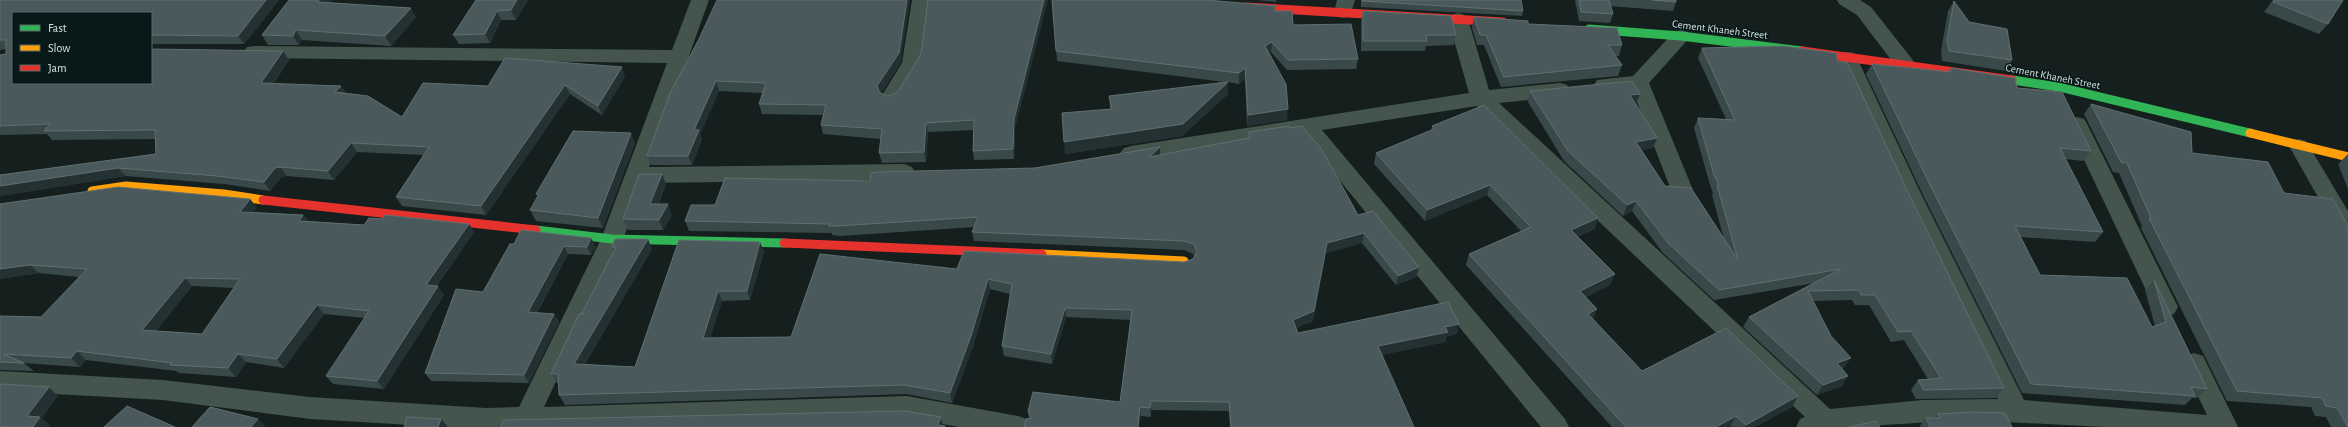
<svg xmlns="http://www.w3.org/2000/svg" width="2348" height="427" font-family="'Alegreya Sans',sans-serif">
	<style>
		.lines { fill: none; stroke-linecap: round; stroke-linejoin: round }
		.street { fill: #43554d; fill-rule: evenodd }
		.fast { stroke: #30b455; stroke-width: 9 }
		.slow { stroke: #ff9f0a; stroke-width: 9 }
		.jam { stroke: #e5322d; stroke-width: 9 }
		.wall { fill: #39494a; fill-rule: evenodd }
		.shaded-wall { fill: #233132 }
		.building { fill: #4a595b; stroke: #606f70; fill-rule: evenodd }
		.labels { text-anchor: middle; stroke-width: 3; stroke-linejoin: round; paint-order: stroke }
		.street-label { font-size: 11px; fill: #d8e3e2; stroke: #071918 }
	</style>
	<rect width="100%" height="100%" fill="#151f1e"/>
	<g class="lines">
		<path class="street" d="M691,0H709L649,167L904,164L912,167L915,172L912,177L904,180L644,183L623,239L544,407L907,396L1018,416L1027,419L1031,427H959L907,418L579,427H444L310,419L163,400L0,391V371L163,380L310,397L486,408L519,407L601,239L667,63L254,58L247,57L244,52L247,47L254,46L672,50Z
			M912,0H930L922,63L898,102L891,104L884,102L881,97L902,63Z
			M1337,0H1355L1350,16L1343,18L1336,16L1334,12Z
			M1837,0H1860L1871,7L1912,59L1915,64L1912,69L1905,71L1898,69L1857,15L1839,4Z
			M1458,13L1465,15L1468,19L1489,90L1560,83L1567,85L1570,90L1567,95L1560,97L1499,103L1830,409L1923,400L1998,399L1901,198L1837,58L1840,53L1847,52L1854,53L1857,58L1923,198L2024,400L2207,415L2182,363L2185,356L2194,353L2203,356L2238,427H2105L1966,420L1850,427H1796L1800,419L1805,417L1477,106L1322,130L1565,419L1569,427H1541L1301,133L1131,160L1124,158L1120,153L1124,148L1131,146L1469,93L1448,19L1451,15Z
			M1681,30L1688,32L1691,36L1649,83L1693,190L1690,196L1682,198L1674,196L1671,190L1632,89L1604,92L1597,90L1594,85L1597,80L1633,76L1674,32Z
			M2077,117L2084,119L2087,124L2178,307L2174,314L2166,316L2158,314L2154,307L2067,124L2070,119Z
			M2299,139L2306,141L2348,211V238L2340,236L2289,146L2292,141Z"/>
		<path class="fast" d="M1589,29L1681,36L1802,51
			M2012,80L2059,87L2250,133
			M536,230L612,239L784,243"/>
		<path class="slow" d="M2250,133L2348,157
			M92,191L126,186L224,194L263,200
			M1042,254L1184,261"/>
		<path class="jam" d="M1246,7L1503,22
			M1802,51L2012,80
			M263,200L536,230
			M784,243L1042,254"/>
	</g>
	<path class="wall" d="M0,0H279L244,44H151V13L13,83L283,51L289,60L273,84L341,86L346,93L402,117L488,86L625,76L602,115L570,94L486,215L402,206L396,197L424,155L357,152L334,180L287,176L282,177L270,191L224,184L126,176L0,196V175L156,154L155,139L52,140L47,134L0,135V55L6,54V49L0,50Z
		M289,0H332L329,3L416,17L391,46L302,40L299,45H268L262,35Z
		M476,0H528L516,20H501L490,43L459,44L453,35Z
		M1052,0L1275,11L1293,25L1358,59L1356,69L1287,70L1271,52L1269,53L1287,120L1247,126L1245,78L1239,84L1228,82V94L1182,136L1065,154L1110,109L1109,96L1225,82L1057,61Z
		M1257,0H1276V2Z
		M1361,0H1521L1523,11L1522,16L1361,7Z
		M1575,0H1676V2L1673,11L1610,6L1613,14L1610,23L1579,21Z
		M2273,0H2343L2328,24L2319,34L2264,12Z
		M1954,1L1969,22L2012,60L2006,71L1942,61L1941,51L1948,11Z
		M1363,11L1456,35L1454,45L1426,46L1425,51H1361V22Z
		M1474,17L1528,24L1622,45L1619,56H1615L1622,65L1618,76L1501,87L1484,45H1477L1472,28Z
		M699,39L901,62L881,93L1015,129L1014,159L974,160L973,151L974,130L928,132L926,162L882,163L879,153L881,139L823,134L821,125L823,115L762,114L759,104L763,93L719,91L700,134L702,140L692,165H651L647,156Z
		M1702,48L1838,62L1906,188L2004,388L1996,398L1916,399L1911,390L1918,380L1928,379L1904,340L1891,342L1869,305H1855L1852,300L1813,301L1844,368L1842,369L1848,376L1842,386L1817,395L1743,327L1749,317L1815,283L1714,300L1663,253L1632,211L1623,216L1564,161L1528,102L1530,91L1636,104L1657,138L1653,148L1641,150L1665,186L1724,239L1712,195L1713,193L1710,185L1694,128L1698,118L1726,119L1698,58Z
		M1872,64L1949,72L1951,68L2017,88L2091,151L2083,161L2066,159L2103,232L2095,242L2021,237L2040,275L2152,327L2155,326L2145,290L2154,280L2207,389L2197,398H2192L2185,405L2022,393L1924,197L1866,74Z
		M2091,104L2192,153L2348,427H2331L2326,417L2315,416L2311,407L2227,401L2141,228L2142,226L2119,173L2113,172L2084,114Z
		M1432,126L1595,229L1577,237L1615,274L1610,285L1586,297L1597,309L1593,319L1642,371L1798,396L1792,407L1755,427H1732L1730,426L1728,427H1612L1466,265L1469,254L1521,231L1487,195L1425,221L1374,164L1376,153L1431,131Z
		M1289,128L1358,215L1419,267L1416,277L1396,285L1362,243L1326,253L1313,321L1296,328L1298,333L1457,334L1447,336L1445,342L1381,355L1414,427H1230L1229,411L1151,410V417L1141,416L1029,418L1028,411L1120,402L1131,320L1066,317L1052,364L1004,356L1002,346L1010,294L990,289L973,346L952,403L907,394L565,405L559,395V383H557L551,374L583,314L582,313L614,251L612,247L652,249L585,364L635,367L679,240L764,252L750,300L722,301L710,338L791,337L957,269L1184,262L1193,259L1194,256L1193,254L1184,250L974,241L972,232L974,227L840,236L832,235V233L689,231L685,221L715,205L870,181L1035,168L1160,155L1248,139L1249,132Z
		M635,143L603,228L536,221L530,210L538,197L536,194Z
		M2348,154V189L2338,164Z
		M666,184L659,204L672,215L663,230H628L623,219Z
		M250,199L257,208L253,212L303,215L308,221L364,225L382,219L469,224L474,232L437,286L444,295L384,389L333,384L326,376L365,318L324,314L284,368L246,362L236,377L179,373L176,371L86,360L80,367L24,363L34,371L0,370V316L41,317L79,277L39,273L0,279V204ZM192,286L234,288L202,334L156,331Z
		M591,238L596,247L591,255L568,254L537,313L554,314L559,322L529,383L431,381L425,373L483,292L514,244Z
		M1938,414L2012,427H1919L1926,418H1935Z"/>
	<path class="shaded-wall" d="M266,0H279L244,44L238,36Z
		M319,0H332L323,11L318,2Z
		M517,0H528L516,20L511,10Z
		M907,0H910L901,62L880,96L877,86Z
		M1044,0H1048L1015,129L1014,159L1013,149L1014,119Z
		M411,8L416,17L391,46L385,36Z
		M497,11L501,20L490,43L485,34Z
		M296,30L302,40L299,45L293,36Z
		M1272,42L1271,52L1265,57V46Z
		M283,51L289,60L267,92L261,83Z
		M622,67L625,76L602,115L598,106Z
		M1245,68V78L1239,84V73Z
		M716,81L719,91L700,134L702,140L692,165L688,156L694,130Z
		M1228,82V94L1182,136L1065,154L1064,142Z
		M565,85L570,94L486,215L481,206Z
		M341,86L347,94L335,92Z
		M1640,94L1636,104L1630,95Z
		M1288,109L1287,120L1247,126L1248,115Z
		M926,123L928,132L926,162L924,152Z
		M631,133L635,143L603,228L598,218Z
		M1657,138L1653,148L1632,152L1636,142Z
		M351,143L357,152L334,180L328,171Z
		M1160,147V157H1149Z
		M280,167L287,176L282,177L270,191L264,182L275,168Z
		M118,168L126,176L0,196V186Z
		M662,174L666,184L655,215L650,204Z
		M1490,185L1487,195L1425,221L1427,210Z
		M250,199L257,208L247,220L240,212Z
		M1636,201L1632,211L1623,216L1627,205Z
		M668,204L672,215L663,230L659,220Z
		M303,215L310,224L299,221Z
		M1598,218L1595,229L1567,241L1571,230Z
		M469,224L474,232L432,293L426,285Z
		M1364,233L1362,243L1326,253L1313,321L1292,330L1293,320L1327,243Z
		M591,238L596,247L591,255L587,247Z
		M648,239L652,249L580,373L574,364Z
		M760,242L764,252L750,300L747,291Z
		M564,246L568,254L533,320L528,312Z
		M30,265L39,273L0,279V269Z
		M1419,267L1416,277L1396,285L1398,276Z
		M1615,274L1610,285L1576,302L1580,291Z
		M185,278L192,286L150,339L142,330Z
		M988,279L990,289L973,346L952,403L950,393Z
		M438,286L444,295L384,389L377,381Z
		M718,291L722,301L707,348L703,338Z
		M317,305L324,314L284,368L277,359Z
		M1065,308L1066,317L1052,364L1051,354Z
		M1597,309L1593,320L1588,314Z
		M554,314L559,322L529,383L524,375Z
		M1459,324L1457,334L1447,336L1445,342L1376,356L1378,346L1445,327Z
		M77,351L86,360L80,367L71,358Z
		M238,354L246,362L236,377L228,368Z
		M1851,358L1844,368L1831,373L1837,363Z
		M1848,376L1842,386L1817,395L1823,385Z
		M49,387L58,396L42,418L50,425L49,427H33L27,416Z
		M1798,396L1792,407L1755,427H1745L1746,425Z
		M1151,401V417L1150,408Z
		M1140,407L1141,416L1139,427H1138Z
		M1736,416L1730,426L1728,427H1716Z
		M941,417L943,426L938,425Z
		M258,419L266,427H251Z
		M441,419L448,427H438Z"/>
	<path class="building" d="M0,0H266L238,36L151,35V13H13V83H151V49L283,51L261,83L341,86L335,92L368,96L402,117L423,83L488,86L505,58L622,67L598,106L565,85L481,206L396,197L429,147L351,143L328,171L280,167L275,168L264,182L217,176L118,168L0,186V175L156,154L155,130L44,131L50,124L0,126V55L6,54V40H0Z
		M289,0H319L318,2L411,8L385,36L296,30L293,36L262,35Z
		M476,0H517L511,10L497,11L485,34L453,35Z
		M717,0H907L899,53L877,86L880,93L888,96L897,93L921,54L928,0H1044L1014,119L1013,149L973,151L974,120L926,123L924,152L879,153L882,129L821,125L826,105L759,104L766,83L716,81L694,130H699L688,156H647L671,91L699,39Z
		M1052,0H1207L1276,6L1275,11H1292L1293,25L1351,24L1358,59L1288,60L1272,42L1265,46L1286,84L1288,109L1248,115L1245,68L1239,73L1056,51Z
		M1362,0H1521L1523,11L1362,1Z
		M1579,0H1609L1613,14L1581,12Z
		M1652,0H1676V2Z
		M2274,0H2343L2328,24L2273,2Z
		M1954,1L1969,22L2007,29L2012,60L1949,51L1947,40Z
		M1363,11L1451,16L1456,35H1426L1427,41H1363Z
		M1474,17L1528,21V24L1617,28L1622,45H1608L1622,65L1504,77L1486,35H1480Z
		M1783,46L1836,53L1838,62H1847L1906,188L2004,388L1924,390L1918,380L1941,378L1911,331L1898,332L1875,295H1861L1859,290L1808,291L1831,336L1851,358L1837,363L1848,376L1823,385L1749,317L1841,269L1719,290L1668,243L1636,201L1627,205L1568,151L1530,91L1632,81L1640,94L1630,95L1657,138L1636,142L1665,186L1691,188L1738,260L1717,185H1719L1714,175L1698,118L1735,120L1702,48Z
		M1872,64L1951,72V68L2015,78L2017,88L2062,92L2091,151L2060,148L2103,232L2015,226L2040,275L2127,278L2152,327L2166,322L2154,280L2207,389L2191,387L2195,396L2031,384L1931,187Z
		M1228,82L1183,124L1064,142L1062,113L1112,109L1109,96Z
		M2091,104L2191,132L2192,153L2268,162L2284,193L2333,199L2348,226V427L2337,408L2326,406L2322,398L2237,391L2149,218H2151L2127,163L2121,162Z
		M1484,105L1598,218L1571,230L1615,274L1580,291L1597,309L1588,314L1642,371L1726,328L1798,396L1746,425L1736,416L1716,427H1626L1469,254L1531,227L1490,185L1427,210L1376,153L1434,129L1432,126Z
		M1289,126V128L1302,126L1322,150L1358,215L1373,211L1419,267L1398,276L1364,233L1327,243L1314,311L1293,320L1298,333L1448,302L1459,324L1445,327L1448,332L1378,346L1414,427H1231L1229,402L1151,401L1150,408L1140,407L1138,427H1024L1026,419L1031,418L1028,411L1033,392L1120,402L1132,310L1065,308L1051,354L1002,346L1012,284L988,279L971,336L950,393L904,385L559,395L558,374H551L579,314H585L582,313L616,247H612L615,239H648L574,364L635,367L679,240L760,242L747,291H718L703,338L791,337L820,254L957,269L964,251L1184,262L1193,259L1197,252L1194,244L1184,241L972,232L978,217L837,226H829L830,224L685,221L691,205H715L725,178L870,181L871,173L877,172L1035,168L1160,147L1149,157L1249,138V132Z
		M573,131L631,133L598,218L530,210L539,194H536Z
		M639,174H662L650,204H668L659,220L623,219Z
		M118,187L250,199L240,212L303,215L299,221L364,225L369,218L382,219L385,215L469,224L426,285L438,286L377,381L326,376L369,311L317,305L277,359L238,354L228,368L170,365L172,363L77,351L71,358L3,354L24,363L0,362V316L41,317L87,269L30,265L0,269V204ZM185,278L240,279L202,334L142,330Z
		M521,230L591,238L587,247L564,246L528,312L554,314L524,375L425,373L456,289L483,292L510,244H514Z
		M0,384L49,387L27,416L40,417L33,427H0Z
		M127,406L175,427H104Z
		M210,407L258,419L251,427H192Z
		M905,411L941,417L938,425L945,426V427H501L503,420Z
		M1974,412L2005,413L2012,427H1930L1926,418H1940L1938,414Z
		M407,417L441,419L438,427H404Z
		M1876,421L1880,427H1849Z"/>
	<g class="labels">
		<g class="street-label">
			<text transform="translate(1720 29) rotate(7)" y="4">Cement Khaneh Street</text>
			<text transform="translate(2053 76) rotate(11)" y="4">Cement Khaneh Street</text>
		</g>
	</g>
	<rect x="12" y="12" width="140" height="72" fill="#071918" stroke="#5b6a69"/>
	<rect x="20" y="25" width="20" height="6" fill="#30b455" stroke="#5b6a69"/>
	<text x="48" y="32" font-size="12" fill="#d8e3e2">Fast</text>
	<rect x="20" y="45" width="20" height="6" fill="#ff9f0a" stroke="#5b6a69"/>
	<text x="48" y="52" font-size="12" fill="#d8e3e2">Slow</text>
	<rect x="20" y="65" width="20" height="6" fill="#e5322d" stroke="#5b6a69"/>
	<text x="48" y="72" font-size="12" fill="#d8e3e2">Jam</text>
</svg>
